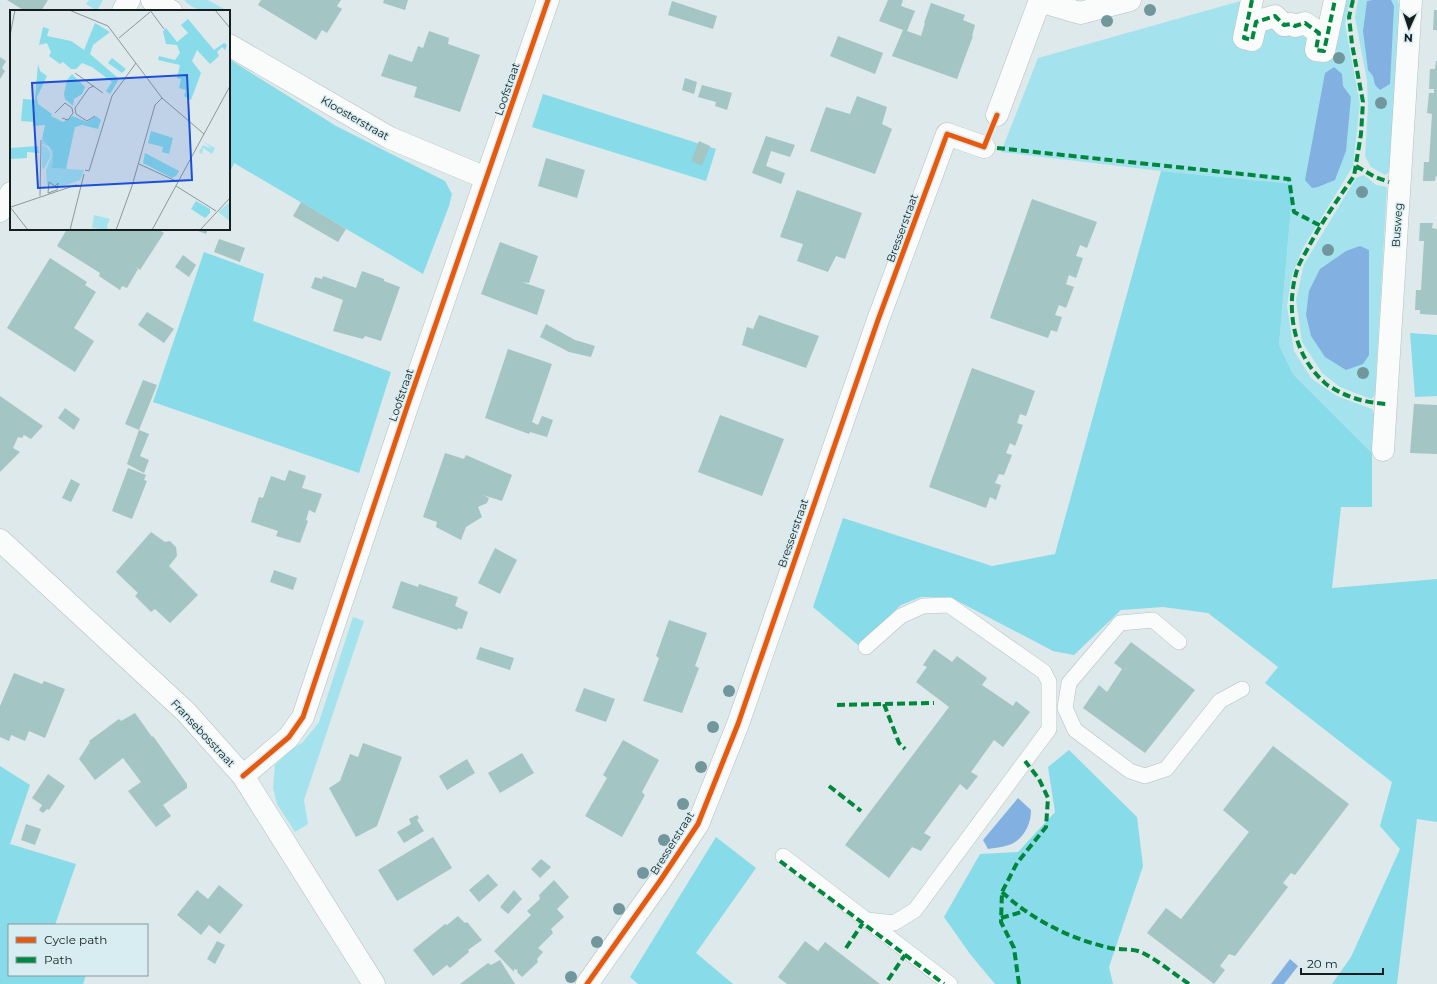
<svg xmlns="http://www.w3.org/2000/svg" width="1437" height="984" font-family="Montserrat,sans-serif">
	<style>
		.green { fill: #a4e3ee }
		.forest { fill: #88dbe8 }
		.water { fill: #82b1e1 }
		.building { fill: #a3c5c4 }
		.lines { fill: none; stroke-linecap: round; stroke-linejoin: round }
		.service-casing { stroke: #b6bfc1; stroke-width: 16 }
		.pedestrian-casing { stroke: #b6bfc1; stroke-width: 23 }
		.minor-casing { stroke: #b6bfc1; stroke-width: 23 }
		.tertiary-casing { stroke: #b6bfc1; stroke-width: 23 }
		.service { stroke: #fafcfc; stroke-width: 15 }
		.pedestrian { stroke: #fafcfc; stroke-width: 22 }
		.minor { stroke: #fafcfc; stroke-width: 22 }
		.tertiary { stroke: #fafcfc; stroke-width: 22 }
		.quiet { stroke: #00873e; stroke-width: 4; stroke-dasharray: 8 4; stroke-linecap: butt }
		.cycleway-casing { stroke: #d7edf1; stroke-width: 8 }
		.cycleway { stroke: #e8590c; stroke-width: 5 }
		.tree { fill: #71969c }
		.labels { text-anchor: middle; stroke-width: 3; stroke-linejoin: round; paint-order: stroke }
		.street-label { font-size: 11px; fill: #151d1f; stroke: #d7edf1 }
		.inset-road { fill: none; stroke: #8d9799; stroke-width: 1 }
		.view { fill: #1d4ed8; fill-opacity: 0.15; stroke: #1d4ed8; stroke-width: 2 }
		.inset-edge { fill: none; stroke: #151d1f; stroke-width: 2 }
	</style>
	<rect width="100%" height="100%" fill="#dde9eb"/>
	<path class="green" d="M89,0H103L97,11L86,4Z
		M184,0H208L224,9C210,14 194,11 184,0Z
		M1244,0L1256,22L1319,33L1335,0H1350L1345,24L1360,104L1353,166L1303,248L1292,275L1287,306L1294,351L1312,379L1337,396L1372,409L1375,416L1372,453L1293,374L1279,345L1293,184L1161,171L1001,152L1038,58Z
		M1358,0H1398V3H1402L1391,171L1385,175L1371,167L1365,156L1368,107L1367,81L1355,17Z
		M1364,175L1376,185L1387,187L1375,395L1371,399L1340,387L1322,373L1302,342L1296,300L1304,264L1356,178Z
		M353,617L364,621L304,800L308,824L295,832L277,804L273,788L275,765L293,748L302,743L319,722Z"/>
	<path class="forest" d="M229,59L336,126L445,181L452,194L449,206L423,274L234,163L231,170L229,169Z
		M543,94L716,149L706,181L532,127Z
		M1161,171L1293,184L1279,345L1293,374L1372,453V507H1341L1332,588L1437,579V822L1417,819L1397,984H1332L1351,957L1400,849L1380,826L1392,782L1265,683L1278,667L1208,613L1163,607L1121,610L1074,655L1053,651L950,597H921L901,605L858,645L813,607L843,518L992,566L1055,554Z
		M204,252L264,274L253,321L391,372L359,473L153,402Z
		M1410,333L1437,335V396L1415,397Z
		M1069,750L1137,817L1143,866L1109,967L1113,984H995L970,954L944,917L980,854L1018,852L1055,812L1048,767Z
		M0,766L30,785L10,844L76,864L55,925H9V975H86L83,984H0Z
		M716,837L756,868L696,953L733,984H638L630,977Z"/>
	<path class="water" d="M1373,0H1391L1394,6L1390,84L1380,90L1375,85L1373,76L1368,70L1363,31L1367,1Z
		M1334,67L1342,74L1343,86L1351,97L1346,151L1335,180L1318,187L1312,188L1305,180L1325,73Z
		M1360,246L1369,250V355L1363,364L1346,370L1325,357L1311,336L1306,315L1309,291L1320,269L1346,251Z
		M1018,798L1031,810C1031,822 1026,835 1015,842C1010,846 995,848 988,849L983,840Z
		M1290,959L1298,966L1284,984H1271Z"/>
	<path class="building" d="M7,0H48L41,11H25Z
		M261,0H341L337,6L342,9L327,33L322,30L316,40L258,5Z
		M384,0H408L405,10L383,3Z
		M888,0H903L901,6L915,11L907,31L921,36L925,23H924L931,3L965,15L963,20L975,25L972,36H973L957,79L892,56L903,30L879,21Z
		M672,1L717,16L713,29L668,15Z
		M1434,10H1437V30H1433Z
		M429,31L449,38L448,44L480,55L460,112L414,97L417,87L381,76L389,54L412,62L418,46L423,48Z
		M838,36L883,53L875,74L830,56Z
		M0,57L6,61L2,68L5,71L0,79Z
		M1436,61H1437V176H1436L1435,181H1423L1424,162H1429L1432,114L1427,113L1429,93H1434V89H1429L1430,69H1435Z
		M685,78L697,82L694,94L682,90Z
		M702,85L732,93L727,110L715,106L716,102L698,97Z
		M857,96L887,107L882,124L892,129L875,174L810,151L826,107L850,114Z
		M766,136L795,145L790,157L771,151L766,166L785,173L781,184L752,173Z
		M699,141L710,146L702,166L691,161Z
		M546,158L585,170L577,198L538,186Z
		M797,190L862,213L845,259L836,256L828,272L797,261L803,244L780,237Z
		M1032,199L1097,222L1087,248L1080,245L1076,256L1083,258L1076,278L1069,275L1066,284L1074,287L1066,308L1059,305L1055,315L1062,317L1057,332L1051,330L1048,338L990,318Z
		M301,202L346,229L338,242L293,216Z
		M1420,223H1433L1432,228L1437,229V315L1420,314V310H1415L1416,290H1421L1424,241H1419Z
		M67,229H158L164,233L140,270L135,266L138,269L127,288L122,286L120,290L99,276L100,273L57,246Z
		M193,229H208L206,234Z
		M219,239L245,248L240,262L214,252Z
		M500,242L538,256L529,283L522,282L545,290L537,315L481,294Z
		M183,255L196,265L189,277L175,267Z
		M50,258L87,282L85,285L96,292L74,328L94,341L75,372L7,328Z
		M362,271L384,279V281L400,287L381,341L365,336L363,339L333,331L343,300L311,288L315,277L322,279L323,276L356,288Z
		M147,312L174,329L164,343L138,325Z
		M759,315L819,336L806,368L742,345L747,327L753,329Z
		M546,324L575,340L595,346L591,357L569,352L540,337Z
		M508,349L552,364L532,422L538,425L542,416L553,420L547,437L530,432L529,434L485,418Z
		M972,368L1035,391L1026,416L1020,414L1017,423L1023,425L1015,446L1010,443L1006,453L1012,455L1004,475L999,474L995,483L1001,485L996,500L990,497L986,508L929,487Z
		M143,380L157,385L139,430L125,424Z
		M0,396L43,426L31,439L24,435L22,438L18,437L13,448L20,452L0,472Z
		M1414,404L1437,405V454L1410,453Z
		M65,408L80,419L74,430L58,418Z
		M720,415L784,439L762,496L698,472Z
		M139,430L149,434L140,456L149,460L144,473L127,464Z
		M445,453L464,459L466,455L512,475L502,501L483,495L489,498L487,503L478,507L482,517L466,527L461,540L436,527L437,522L423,517Z
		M128,468L146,475L144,480L147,481L132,519L112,511Z
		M289,470L306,476L302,488L322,494L315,513L309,510L306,520L308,521L300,543L276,536L278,531L251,522L259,497L263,498L271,476L285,481Z
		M71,479L80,484L71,502L62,498Z
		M151,532L165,542L170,541L176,547L177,556L169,566L198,595L170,623L155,609L151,612L135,596L138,593L116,572Z
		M495,548L517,560L500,594L478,583Z
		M274,570L297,578L293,590L270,582Z
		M401,581L418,587L419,584L458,597L455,606L468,612L462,629L458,628L457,630L392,608Z
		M669,620L707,633L695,666L699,668L682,713L643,701L659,658L656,656Z
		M1131,642L1195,690L1145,753L1083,708L1099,685L1107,692L1122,669L1114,663Z
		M480,647L514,658L510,670L476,659Z
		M934,649L952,662L957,656L987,678L982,685L1013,706L1016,701L1030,712L1003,747L994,740L971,772L978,776L967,790L960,784L924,833L931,837L921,851L912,847L889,878L845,845L949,707L916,682L927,667L923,665Z
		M14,673L42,684L44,681L65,689L45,738L29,731L25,741L11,735L9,741L0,737V706Z
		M584,688L615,699L606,722L575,711Z
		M135,713L152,737L153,736L187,784V788L163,805L171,816L156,827L128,791L141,782L123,758L95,780L79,759L90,742L89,741L119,719L121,721Z
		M623,740L659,760L642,792L645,795L622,837L585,816L607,778L603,775Z
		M363,743L402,757L377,826L356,837L329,788L340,781L350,754L358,757Z
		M1273,746L1349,804L1295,875L1291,873L1283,883L1288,887L1235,956L1229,954L1220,966L1225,970L1214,984L1147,933L1166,908L1181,919L1249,832L1223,810Z
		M522,753L534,773L500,793L488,773Z
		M467,759L475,773L447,790L439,776Z
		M48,774L65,786L49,810L47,809L43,813L39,810L42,805L32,798Z
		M417,815L419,818L417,820L424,831L404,843L397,832L411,824L409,819Z
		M26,824L41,829L35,845L21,840Z
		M433,837L452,868L397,901L378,870Z
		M541,859L551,867L540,878L531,869Z
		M488,874L498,885L479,902L469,890Z
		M554,880L569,897L557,909L564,917L551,929L553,933L538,948L543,952L537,959L538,962L522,977L517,972L518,970L514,969V972L494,951L531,915L527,911L540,899L539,895Z
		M219,885L243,905L220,934L209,925L201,935L177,915L197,890L208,899Z
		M514,890L522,899L508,914L500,907Z
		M458,916L465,923L467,922L482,940L468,950L469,952L450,968L447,965L433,976L413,950L445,924L447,925Z
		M217,941L225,945L215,964L207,959Z
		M805,941L818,951L825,942L880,984H787L778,977Z
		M500,960L515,984H460L488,963L491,965Z"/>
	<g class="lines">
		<defs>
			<path id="service" d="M1179,642L1153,620L1120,623L1069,683L1065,708L1075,730L1130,771L1145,776L1166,769L1220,701L1242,689
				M866,647L901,616L923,606L949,605L1044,672L1049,682V729L915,910L894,923L867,920
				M783,856L950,984"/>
			<path id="pedestrian" d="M1252,0L1244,38L1252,40L1256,22L1275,16L1284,25L1291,24L1295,26L1305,23L1319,33L1316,50L1324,51L1335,0"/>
			<path id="minor" d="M152,0L171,11
				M1039,1L1080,13L1130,0
				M229,45L390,138L486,178
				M997,115L1040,0
				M1383,450L1411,0
				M0,540L186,712L243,776L374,984
				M243,776L289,737L303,717L407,407L548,0
				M587,984L660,881L698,824L738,724L878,320L947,134L984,147"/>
			<path id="tertiary" d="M123,11L129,0
				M0,211L11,193"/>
		</defs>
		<use href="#service" class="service-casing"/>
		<use href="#pedestrian" class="pedestrian-casing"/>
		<use href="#minor" class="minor-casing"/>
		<use href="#tertiary" class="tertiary-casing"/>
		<use href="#service" class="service"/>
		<use href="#pedestrian" class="pedestrian"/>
		<use href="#minor" class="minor"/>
		<use href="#tertiary" class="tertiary"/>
		<path class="quiet" d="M1252,0L1244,38L1252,40L1256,22L1275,16L1284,25L1291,24L1295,26L1305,23L1319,33L1316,50L1324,51L1335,0
			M1353,0L1349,17L1352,44L1363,102L1361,134L1354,176C1338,199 1321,223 1308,248C1305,254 1301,260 1298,267C1285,305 1292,354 1324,382C1326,385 1331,387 1334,389C1352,399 1365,402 1386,404
			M997,148L1289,179L1294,212L1321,226
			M1356,166L1375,177L1389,182
			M884,704L899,743L905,749
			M837,705L934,703
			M829,786L861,811
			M780,861L944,984
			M1002,892C1032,920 1071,939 1110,948C1120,950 1134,948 1143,953C1159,961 1174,974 1189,984
			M1001,918L1025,911
			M846,948L863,923
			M888,980L905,955
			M1019,984L1014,948L1001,922L1002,892L1017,863L1046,827L1048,798L1039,779L1025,761"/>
		<defs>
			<path id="cycleway" d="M243,776L289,737L303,717L407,407L548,0
				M587,984L660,881L698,824L738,724L878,320L947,134L984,147L997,115"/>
		</defs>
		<use href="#cycleway" class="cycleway-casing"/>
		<use href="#cycleway" class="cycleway"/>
	</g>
	<g class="tree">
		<circle cx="1150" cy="10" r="6"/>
		<circle cx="1107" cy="21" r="6"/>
		<circle cx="1339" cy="58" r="6"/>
		<circle cx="1381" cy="103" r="6"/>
		<circle cx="1362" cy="192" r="6"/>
		<circle cx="1328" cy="250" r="6"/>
		<circle cx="1363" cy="373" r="6"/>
		<circle cx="729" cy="691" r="6"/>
		<circle cx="713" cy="727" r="6"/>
		<circle cx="701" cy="767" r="6"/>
		<circle cx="683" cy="804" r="6"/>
		<circle cx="664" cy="840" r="6"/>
		<circle cx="643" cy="873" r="6"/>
		<circle cx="619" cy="909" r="6"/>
		<circle cx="597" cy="942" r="6"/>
		<circle cx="571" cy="977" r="6"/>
	</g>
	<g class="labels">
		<g class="street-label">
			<text transform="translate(507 89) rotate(-71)" y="4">Loofstraat</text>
			<text transform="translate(355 118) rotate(30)" y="4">Kloosterstraat</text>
			<text transform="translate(1397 225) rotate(-86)" y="4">Busweg</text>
			<text transform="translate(902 228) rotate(-70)" y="4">Bresserstraat</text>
			<text transform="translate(401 395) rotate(-71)" y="4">Loofstraat</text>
			<text transform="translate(793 533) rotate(-71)" y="4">Bresserstraat</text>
			<text transform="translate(203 733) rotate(47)" y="4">Fransebosstraat</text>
			<text transform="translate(672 843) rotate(-58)" y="4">Bresserstraat</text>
		</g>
	</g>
	<g transform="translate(10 10)">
		<rect width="220" height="220" fill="#dde9eb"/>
		<path d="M32,129L43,141L42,158L74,160L70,170L47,178L37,175L36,160L42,145L39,137L32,134ZM194,132L205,138L202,144L193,138L192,144L189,142L193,135L202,139ZM32,135L38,138L41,145L34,159L32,158ZM220,192V211L208,202ZM84,205L100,209L97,216L98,220L82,218Z" fill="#a4e3ee"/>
		<path d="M178,9L204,40L214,33L217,35L215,40L212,37L207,42L209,46L200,54L187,40L182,51L191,63L181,90L174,86L176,80L169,78L171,69L167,68L170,55L148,50L149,46L165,50L170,43L167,35L156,34L153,21L156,18L167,32L178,23L171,15ZM85,13L100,22L83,35L80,44L109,69L100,84L96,81L102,72L82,57L72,53L66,59H61L53,52L50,54L39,46L41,42L37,33L29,35L33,17L39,19L37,26L61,31L74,40ZM102,48L116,59L112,63L98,53ZM28,54L30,61L37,66L27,87L28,94L42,104L41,106L53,112L63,106L77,112L86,106L91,110L88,119L72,115L65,117L56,159L42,158L43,141L32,129L35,115L23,116V112L11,111L13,89L25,90ZM62,64L75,77L72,84L64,89L63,96L55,89L54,84L57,70ZM141,121L163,128L159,144L152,142L153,137L138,133ZM28,136L29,143L17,142V148L0,149V138ZM135,143L169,161L166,166L162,168L133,153ZM186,191L200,199V203L195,208L181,199Z" fill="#88dbe8"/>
		<path class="inset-road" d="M59,0L98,16L152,88L194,124M140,0L154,19M205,0L220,18M0,26L5,0M109,28L140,2M65,63L93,83M84,76L79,78L65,98L66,104L77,111L85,106M45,103L55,93L62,98L63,103L58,110L52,108M129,154L168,172M75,160L79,161L102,86L126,53M39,172L45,176L48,173L47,180L38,183ZM166,176L206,201M30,186L31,130M0,197L18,220M1,197L66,175L70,176M60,220L74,164M106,220L122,176L145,95L152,88M142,220L220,76M190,220L220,188"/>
		<path class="view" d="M177,65L182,170L28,178L22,73Z"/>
		<rect width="220" height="220" class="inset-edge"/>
	</g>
	<rect x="8" y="924" width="140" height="52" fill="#d7edf1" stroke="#899a9d"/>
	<rect x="16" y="937" width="20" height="6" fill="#e8590c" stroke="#899a9d"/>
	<text x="44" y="944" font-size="12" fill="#151d1f">Cycle path</text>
	<rect x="16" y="957" width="20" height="6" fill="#00873e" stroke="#899a9d"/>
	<text x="44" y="964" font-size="12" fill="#151d1f">Path</text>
	<g transform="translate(1409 28) rotate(183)" stroke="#d7edf1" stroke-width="3" paint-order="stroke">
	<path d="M0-3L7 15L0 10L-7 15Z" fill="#151d1f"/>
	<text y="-6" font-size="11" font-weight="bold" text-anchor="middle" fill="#151d1f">N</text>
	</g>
	<path d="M1301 968v6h82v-6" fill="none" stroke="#151d1f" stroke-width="2"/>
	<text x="1307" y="968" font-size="12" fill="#151d1f" stroke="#d7edf1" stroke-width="3" paint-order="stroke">20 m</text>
</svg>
